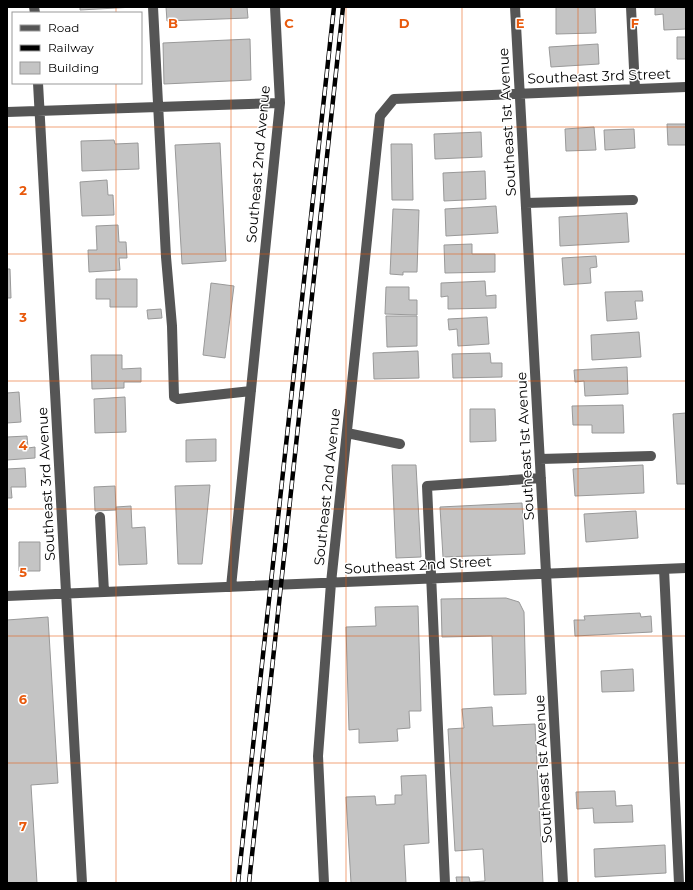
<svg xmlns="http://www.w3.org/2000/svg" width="693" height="890" font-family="Montserrat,sans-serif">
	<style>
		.building { fill: #c4c4c4; stroke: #999 }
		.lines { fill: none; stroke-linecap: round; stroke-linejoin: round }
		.minor { stroke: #555; stroke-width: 10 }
		.rail-casing { stroke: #000; stroke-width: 4.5 }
		.rail { stroke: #fff; stroke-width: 3; stroke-dasharray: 9; stroke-linecap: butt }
		.grid { fill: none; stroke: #e8590c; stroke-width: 1; stroke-opacity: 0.55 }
		.labels { text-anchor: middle; stroke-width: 3; stroke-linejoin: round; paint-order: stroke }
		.street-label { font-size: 14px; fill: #000; stroke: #fff }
		.grid-label { font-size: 13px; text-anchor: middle; font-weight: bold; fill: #e8590c; stroke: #fff; stroke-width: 3; stroke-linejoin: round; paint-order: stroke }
	</style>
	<rect width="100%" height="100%" fill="#fff"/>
	<path class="building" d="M80,7H134L80,10Z
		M166,7H247L248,18L167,21Z
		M556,7H595L596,33L556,34Z
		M655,7H686V29L664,30L663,14L655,15Z
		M677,37H686V59H677Z
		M250,39L251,80L164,84L163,43Z
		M598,44L599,64L551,67L549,47Z
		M667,124H686V145H668Z
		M594,127L596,150L566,151L565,129Z
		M634,129L635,148L605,150L604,130Z
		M481,132L482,157L435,159L434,134Z
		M114,140L115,144L138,143L139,169L82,171L81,141Z
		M220,143L226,261L182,264L175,145Z
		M391,144H412L413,200H392Z
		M485,171L486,199L444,201L443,173Z
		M107,180L108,195H113L114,215L82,216L80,182Z
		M496,206L498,233L446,236L445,209Z
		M393,209L419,210L417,272H403V275L390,274Z
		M627,213L629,242L560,246L559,217Z
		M118,225L119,242H126L127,258H119L120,270L89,272L88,250H97L96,226Z
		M472,244V254H495V272L445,273L444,245Z
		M596,256L597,267L590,268L591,283L564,285L562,258Z
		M7,269H10L11,298H7Z
		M96,279H137V307H110V299H96Z
		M485,281L486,296L496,295V308L448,309V296L441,297V283Z
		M211,283L234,286L225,358L203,355Z
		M386,287H409V300H417V315L385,314Z
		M642,291L643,301H635L637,319L607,321L605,292Z
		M161,309L162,318L148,319L147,310Z
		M386,316H417V346L387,347Z
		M487,317L489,344L458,346L457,329L449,330L448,319Z
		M639,332L641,357L592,360L591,335Z
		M418,351L419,378L374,379L373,353Z
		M490,353L491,363H502V377L453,378L452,354Z
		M91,355H122V369L141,368V382H124V388L92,389Z
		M627,367L628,394L585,396L584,381L575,382L574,370Z
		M19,392L21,422L7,423V393Z
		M125,397L126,432L95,433L94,399Z
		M623,405L624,433H592V425H573L572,406Z
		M470,409H495L496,441L470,442Z
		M686,413V484H677L673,414Z
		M27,436L28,448L35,447V458L7,460V437Z
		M216,439V461L186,462V440Z
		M392,465H416L421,557L396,558Z
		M643,465L644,493L575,496L573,469Z
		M25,468L26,487H11L12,498H7V469Z
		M210,485L202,564H178L175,486Z
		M115,486L116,510L95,511L94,487Z
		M522,503L525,554L443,557L440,507Z
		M131,506L132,528L145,527L147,564L119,565L116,507Z
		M636,511L638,538L586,542L584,514Z
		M19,542H40V571H19Z
		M506,598L519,602L524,612L526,694L494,695L492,636L442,637L441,599Z
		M418,606L421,711H409L410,728L397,729L398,741L359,743V729L349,730L346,627L376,626L375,607Z
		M640,613L641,617L651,616L652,632L575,636L574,620H585L584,616Z
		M48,617L58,783L31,785L37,883H7V620Z
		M633,669L634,691L602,692L601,671Z
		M492,707L493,726L535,724L543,883H457L456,877H469L470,882L485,881L483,849L455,851L448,729L464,728L462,709Z
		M426,775L429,843L404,845L406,883H351L346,797L375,796L376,805L395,804V795H402L401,776Z
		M615,791L616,806L632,805L633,822L594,823L593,808L577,809L576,792Z
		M665,845L666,873L595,877L594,849Z"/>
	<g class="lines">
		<path class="minor" d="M34,7L35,13
			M153,7L166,257L172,326L174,397L178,399L251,391
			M515,7L563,883
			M631,7L635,89
			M38,83L82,883
			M7,112L280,103
			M526,203L633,200
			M347,433L400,444
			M540,459L651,456
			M100,517L104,592
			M664,569L679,883
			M231,587L280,103L275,7
			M7,596L686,568
			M324,883L318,756L331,583L380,116L394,99L686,87
			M445,883L427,486L541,478"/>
		<defs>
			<path id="rail" d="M238,883L334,7
				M249,883L343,7"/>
		</defs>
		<use href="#rail" class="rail-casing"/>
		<use href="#rail" class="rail"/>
	</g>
	<path class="grid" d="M116,7V13M231,7V883M346,7V883M462,7V883M578,7V883M116,83V883M7,127H686M7,254H686M7,381H686M7,509H686M7,636H686M7,763H686"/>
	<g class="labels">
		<g class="street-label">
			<text transform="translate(599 76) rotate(-2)" y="5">Southeast 3rd Street</text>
			<text transform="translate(507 122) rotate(-93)" y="5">Southeast 1st Avenue</text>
			<text transform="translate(258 164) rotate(-85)" y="5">Southeast 2nd Avenue</text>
			<text transform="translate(525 446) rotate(-93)" y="5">Southeast 1st Avenue</text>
			<text transform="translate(46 484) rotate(-93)" y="5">Southeast 3rd Avenue</text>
			<text transform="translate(327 487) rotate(-84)" y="5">Southeast 2nd Avenue</text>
			<text transform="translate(418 565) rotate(-3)" y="5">Southeast 2nd Street</text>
			<text transform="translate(543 769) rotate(-93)" y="5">Southeast 1st Avenue</text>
		</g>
	</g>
	<g class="grid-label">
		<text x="173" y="28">B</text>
		<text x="289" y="28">C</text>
		<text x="404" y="28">D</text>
		<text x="520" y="28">E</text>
		<text x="635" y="28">F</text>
		<text x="23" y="195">2</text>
		<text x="23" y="322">3</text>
		<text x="23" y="450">4</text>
		<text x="23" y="577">5</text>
		<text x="23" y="704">6</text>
		<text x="23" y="831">7</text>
	</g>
	<rect width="693" height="890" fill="none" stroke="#000000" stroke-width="16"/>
	<rect x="12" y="12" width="130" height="72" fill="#ffffff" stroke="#999999"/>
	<rect x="20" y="25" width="20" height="6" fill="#555555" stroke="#999999"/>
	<text x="48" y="32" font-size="12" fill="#000000">Road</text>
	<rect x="20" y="45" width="20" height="6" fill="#000000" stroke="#999999"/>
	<text x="48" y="52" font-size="12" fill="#000000">Railway</text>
	<rect x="20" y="62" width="20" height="12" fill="#c4c4c4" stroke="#999999"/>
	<text x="48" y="72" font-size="12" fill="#000000">Building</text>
</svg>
